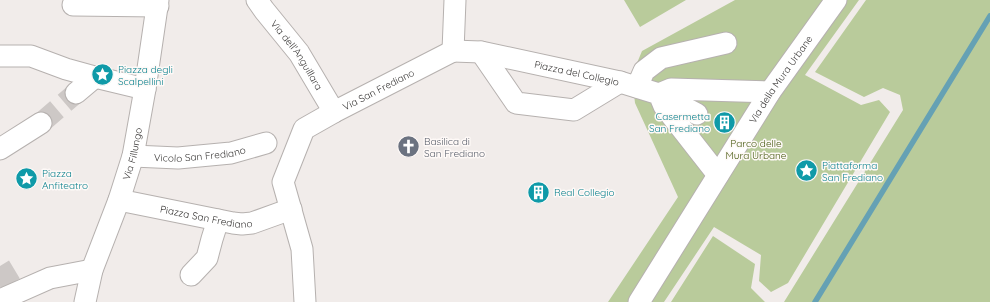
<svg xmlns="http://www.w3.org/2000/svg" width="990" height="302" font-family="Quicksand,sans-serif">
	<style>
		.green { fill: #b9cb9b }
		.lines { fill: none; stroke-linecap: round; stroke-linejoin: round }
		.stream { stroke: #65a1b4; stroke-width: 5.5 }
		.street-tunnel { stroke: #cdc8c6; stroke-width: 21; stroke-dasharray: 21 10; stroke-linecap: butt }
		.street-casing { stroke: #b6b1af; stroke-width: 23 }
		.street { stroke: #fff; stroke-width: 21 }
		.labels { text-anchor: middle; stroke-width: 3; stroke-linejoin: round; paint-order: stroke }
		.street-label { font-size: 10px; fill: #3b3938; stroke: #fef9f7 }
		.culture-label { font-size: 10px; fill: #0d838f; stroke: #fef9f7; text-anchor: start }
		.worship-label { font-size: 10px; fill: #5b616d; stroke: #fef9f7; text-anchor: start }
		.park-label { font-size: 10px; fill: #44580d; stroke: #fef9f7 }
	</style>
	<rect width="100%" height="100%" fill="#f1ecea"/>
	<path class="green" d="M624,0H686L640,27Z
		M735,0H859L805,75L861,105L879,100L890,112L788,283L771,292L759,281L761,255L714,227L664,302H608L678,197L635,103L632,75L642,51Z
		M866,0H990V302H784L903,110L900,95L883,88L864,97L815,72Z
		M713,236L755,264L751,288L765,302H671Z"/>
	<g class="lines">
		<path class="stream" d="M815,302L990,16"/>
		<path class="street-tunnel" d="M41,123L76,93
			M0,266L12,286"/>
		<defs>
			<g id="street">
				<path id="s1" d="M257,0L264,10L299,53L334,112"/>
				<path d="M73,5L158,6"/>
				<path id="s2" d="M453,51L481,52L620,82L659,94L664,106L718,175"/>
				<path d="M453,51L455,0"/>
				<path d="M481,52L516,103L574,110L620,82"/>
				<path d="M0,56H31L66,69L95,77L145,89"/>
				<path d="M637,87L644,71L661,58L726,43"/>
				<path d="M76,93L95,77"/>
				<path d="M659,94L671,89L770,92"/>
				<path d="M659,94L697,114"/>
				<path d="M0,149L41,123"/>
				<path id="s3" d="M133,156L178,158L231,153L266,143"/>
				<path id="s4" d="M119,200L233,223L242,224L252,223L291,209"/>
				<path d="M191,275L207,258L212,239L218,220"/>
				<path d="M0,300L50,278L92,270"/>
				<path id="s5" d="M85,302L92,270L119,200L133,156L145,89L158,0"/>
				<path id="s6" d="M305,302L302,249L283,182L304,129L334,112L453,51"/>
				<path id="s7" d="M639,302L770,92L836,0"/>
			</g>
		</defs>
		<use href="#street" class="street-casing"/>
		<use href="#street" class="street"/>
	</g>
	<defs>
		<symbol id="sight-disc" viewBox="-11 -11 22 22"><circle r="9.5" fill="#0f9aa8" stroke="#fef9f7"/><path d="M0-6L1.8-2.2L6-1.7L2.9 1.2L3.7 5.4L0 3.3L-3.7 5.4L-2.9 1.2L-6-1.7L-1.8-2.2Z" fill="#fff"/></symbol>
		<symbol id="building-disc" viewBox="-11 -11 22 22"><circle r="9.5" fill="#0f9aa8" stroke="#fef9f7"/><path d="M-4-6H4V6H1V3H-1V6H-4ZM-2.5-4.3h1.7v1.8h-1.7ZM.8-4.3h1.7v1.8H.8ZM-2.5-1h1.7V.8h-1.7ZM.8-1h1.7V.8H.8Z" fill="#fff"/></symbol>
		<symbol id="church-disc" viewBox="-11 -11 22 22"><circle r="9.5" fill="#6b7280" stroke="#fef9f7"/><path d="M-1.2-6h2.4v3.5h3.3v2.4h-3.3V6h-2.4V-.1h-3.3v-2.4h3.3Z" fill="#fff"/></symbol>
	</defs>
	<g fill-rule="evenodd">
		<use href="#sight-disc" x="90" y="62" width="25" height="25"/>
		<use href="#building-disc" x="712" y="110" width="25" height="25"/>
		<use href="#church-disc" x="396" y="134" width="25" height="25"/>
		<use href="#sight-disc" x="794" y="158" width="25" height="25"/>
		<use href="#sight-disc" x="14" y="166" width="25" height="25"/>
		<use href="#building-disc" x="526" y="180" width="25" height="25"/>
	</g>
	<g class="labels">
		<g class="street-label">
			<text dy="4" stroke="none"><textPath href="#s1" startOffset="68">Via dell'Anguillara</textPath></text>
			<text dy="4" stroke="none"><textPath href="#s2" startOffset="126">Piazza del Collegio</textPath></text>
			<text dy="4" stroke="none"><textPath href="#s7" startOffset="264">Via della Mura Urbane</textPath></text>
			<text dy="4" stroke="none"><textPath href="#s6" startOffset="264">Via San Frediano</textPath></text>
			<text dy="4" stroke="none"><textPath href="#s3" startOffset="67">Vicolo San Frediano</textPath></text>
			<text dy="4" stroke="none"><textPath href="#s5" startOffset="156">Via Fillungo</textPath></text>
			<text dy="4" stroke="none"><textPath href="#s4" startOffset="89">Piazza San Frediano</textPath></text>
		</g>
		<g class="culture-label">
			<text x="118" y="73">Piazza degli<tspan x="118" dy="12">Scalpellini</tspan></text>
			<text x="710" y="120" text-anchor="end">Casermetta<tspan x="710" dy="12">San Frediano</tspan></text>
			<text x="822" y="169">Piattaforma<tspan x="822" dy="12">San Frediano</tspan></text>
			<text x="42" y="177">Piazza<tspan x="42" dy="12">Anfiteatro</tspan></text>
			<text x="554" y="196">Real Collegio</text>
		</g>
		<g class="worship-label">
			<text x="424" y="145">Basilica di<tspan x="424" dy="12">San Frediano</tspan></text>
		</g>
		<g class="park-label">
			<text x="756" y="147">Parco delle<tspan x="756" dy="12">Mura Urbane</tspan></text>
		</g>
	</g>
</svg>
